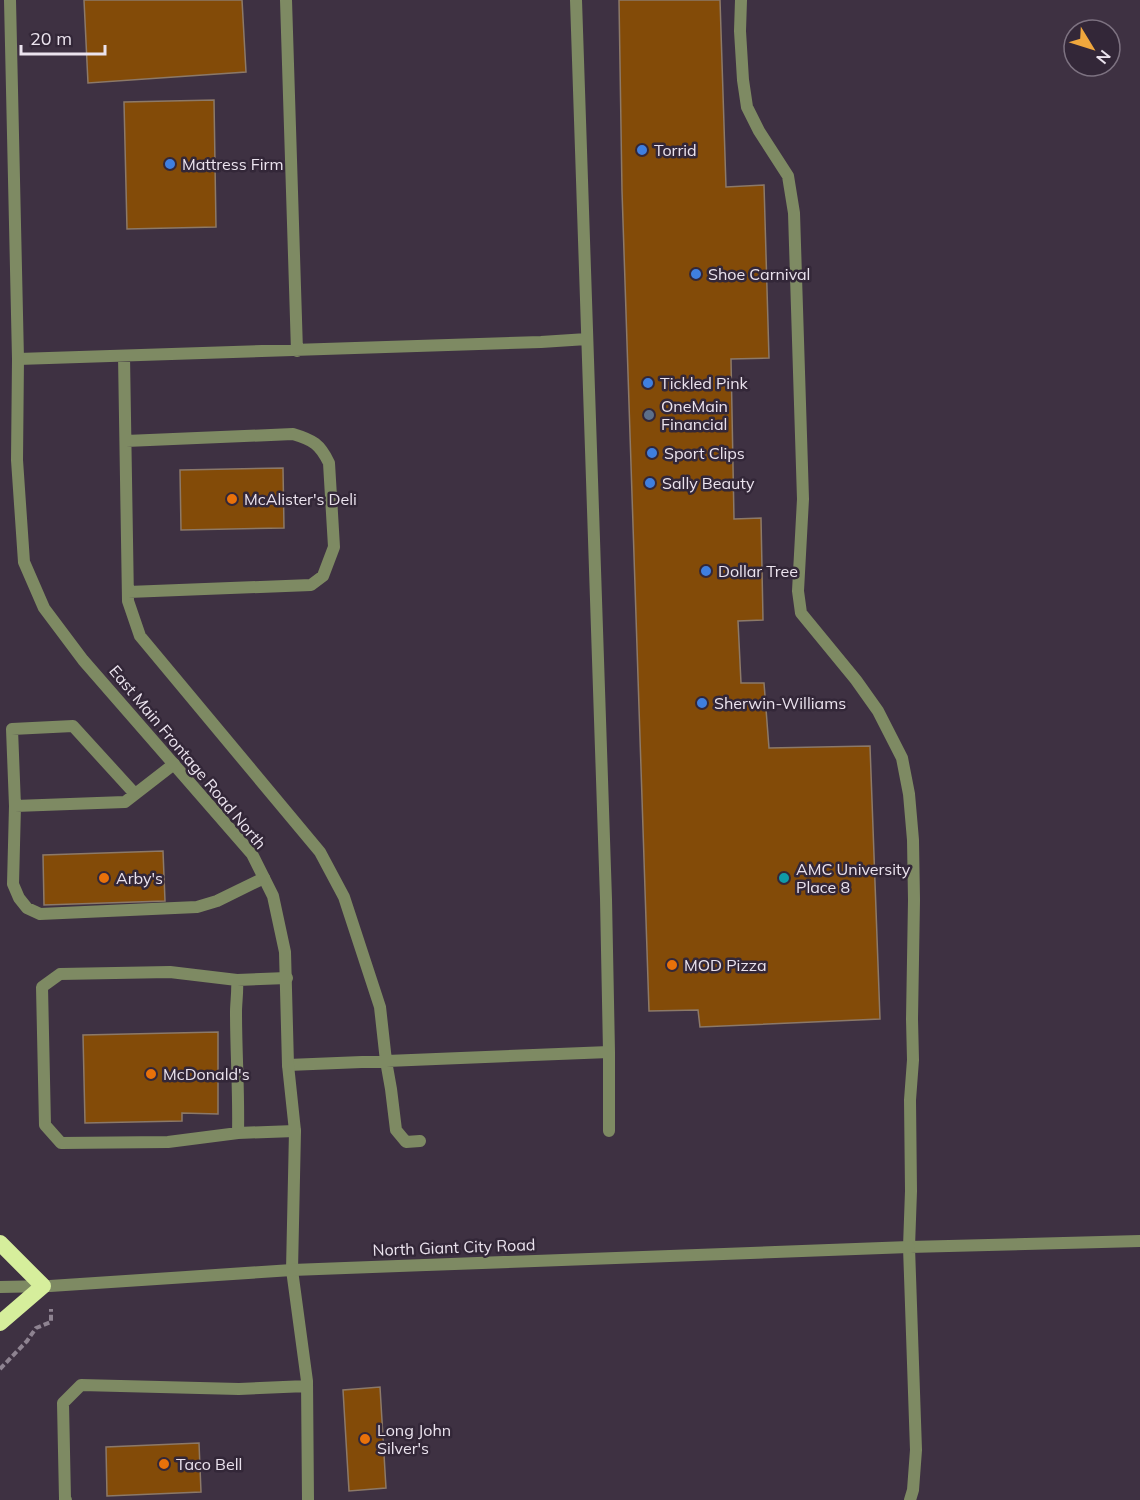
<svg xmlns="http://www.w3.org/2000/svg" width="1140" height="1500" font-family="Mulish,sans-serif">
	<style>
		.building { fill: #834b08; stroke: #8c7968; stroke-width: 1.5 }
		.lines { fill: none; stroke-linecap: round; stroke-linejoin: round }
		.path { stroke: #8e8391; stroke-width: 4; stroke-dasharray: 6 3; stroke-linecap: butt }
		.service { stroke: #7e8a63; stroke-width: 12 }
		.minor { stroke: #7e8a63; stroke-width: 12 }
		.tertiary { stroke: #7e8a63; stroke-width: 12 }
		.trunk { stroke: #d6ee9c; stroke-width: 16 }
		.shop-dot { fill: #3f7fe0; stroke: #332738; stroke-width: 2 }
		.service-dot { fill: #5c6f8a; stroke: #332738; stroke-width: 2 }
		.food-dot { fill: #e8710a; stroke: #332738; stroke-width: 2 }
		.culture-dot { fill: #0f9aa8; stroke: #332738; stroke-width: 2 }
		.labels { text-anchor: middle; stroke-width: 5; stroke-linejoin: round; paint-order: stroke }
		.poi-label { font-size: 16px; fill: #ebe3ee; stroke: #332738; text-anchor: start }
		.street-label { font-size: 16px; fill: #ebe3ee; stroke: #332738 }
	</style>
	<rect width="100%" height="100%" fill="#3e3142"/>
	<path class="building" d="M84,0H242L246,72L88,83Z
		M619,0H720L726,187L764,185L769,358L731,359L734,519L761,518L763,620L738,621L741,683H764L769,748L870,746L880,1019L700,1027L698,1010L649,1011L622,191Z
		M214,100L216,227L127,229L124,102Z
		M283,468L284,528L181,530L180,470Z
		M163,851L165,901L44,905L43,855Z
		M218,1032V1114L182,1113V1121L85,1123L83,1035Z
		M380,1387L386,1488L349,1491L343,1390Z
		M199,1443L201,1492L107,1496L106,1447Z"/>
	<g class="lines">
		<path class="path" d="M0,1369L27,1341L36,1328L51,1322V1309"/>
		<path class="service" d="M286,0L297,351
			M741,0L740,31L743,80L747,107L759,131L788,176L794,213L803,499L798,591L801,613L856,680L878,711L902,758L909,794L913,840L914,900L912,1019L913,1060L910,1100L911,1191L909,1247L916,1450L913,1490L910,1500
			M124,356L128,601L140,636L320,852L344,897L380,1007L386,1061L391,1089L396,1130L406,1142L420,1141
			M18,359L541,342L587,339
			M126,441L293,434C313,440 320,444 329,463L334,547L323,576L311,585L128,592
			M135,794L73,726L12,729L15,806L125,802L174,764
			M15,806L13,884L19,898L27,908L40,914L197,907L217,901L264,878
			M237,980L170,972L60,974L42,987L45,1125L61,1143L168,1142L238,1133L295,1131
			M609,1052V1131
			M288,1065L609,1052L606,899L576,0
			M238,1133C239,1093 236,1053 236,1012C236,1002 238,991 237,980L287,978
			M909,1247L1140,1241
			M292,1270L307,1381L308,1500
			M66,1500L65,1499L63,1403L81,1385L239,1389L307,1386"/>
		<path class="minor" d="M10,0L18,359L17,460L24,562L44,608L83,660L252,854L273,896L285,952L288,1065L295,1131L292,1270"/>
		<path class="tertiary" d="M0,1287L50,1286L292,1270L909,1247"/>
		<path class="trunk" d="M0,1243L43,1286L0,1323"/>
	</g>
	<g class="shop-dot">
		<circle cx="642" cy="150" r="6"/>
		<circle cx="170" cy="164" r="6"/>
		<circle cx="696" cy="274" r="6"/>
		<circle cx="648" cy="383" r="6"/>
		<circle cx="652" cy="453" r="6"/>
		<circle cx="650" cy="483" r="6"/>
		<circle cx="706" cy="571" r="6"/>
		<circle cx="702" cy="703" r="6"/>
	</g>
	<circle class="service-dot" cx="649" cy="415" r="6"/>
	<g class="food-dot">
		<circle cx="232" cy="499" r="6"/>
		<circle cx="104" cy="878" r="6"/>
		<circle cx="672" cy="965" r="6"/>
		<circle cx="151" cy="1074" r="6"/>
		<circle cx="365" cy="1439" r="6"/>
		<circle cx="164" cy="1464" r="6"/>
	</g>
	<circle class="culture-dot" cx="784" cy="878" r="6"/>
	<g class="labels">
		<g class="poi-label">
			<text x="654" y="156">Torrid</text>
			<text x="182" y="170">Mattress Firm</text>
			<text x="708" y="280">Shoe Carnival</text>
			<text x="660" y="389">Tickled Pink</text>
			<text x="661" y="412">OneMain<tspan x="661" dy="18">Financial</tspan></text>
			<text x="664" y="459">Sport Clips</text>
			<text x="662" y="489">Sally Beauty</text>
			<text x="244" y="505">McAlister's Deli</text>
			<text x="718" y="577">Dollar Tree</text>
			<text x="714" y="709">Sherwin-Williams</text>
			<text x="796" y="875">AMC University<tspan x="796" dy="18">Place 8</tspan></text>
			<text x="116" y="884">Arby's</text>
			<text x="684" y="971">MOD Pizza</text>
			<text x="163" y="1080">McDonald's</text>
			<text x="377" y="1436">Long John<tspan x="377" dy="18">Silver's</tspan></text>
			<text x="176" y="1470">Taco Bell</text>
		</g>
		<g class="street-label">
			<text transform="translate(188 757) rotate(50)" y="6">East Main Frontage Road North</text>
			<text transform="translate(454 1247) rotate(-2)" y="6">North Giant City Road</text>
		</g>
	</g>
	<g transform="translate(1092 48) rotate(128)"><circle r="28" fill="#332738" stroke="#7d7281" stroke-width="1.5"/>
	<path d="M0-4.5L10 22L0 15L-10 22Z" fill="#efa73d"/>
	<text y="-9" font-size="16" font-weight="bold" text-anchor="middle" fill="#ebe3ee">N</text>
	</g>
	<path d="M21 45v9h84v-9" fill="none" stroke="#ebe3ee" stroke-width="3"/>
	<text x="30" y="45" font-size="18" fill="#ebe3ee" stroke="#332738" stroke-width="4.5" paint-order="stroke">20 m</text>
</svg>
